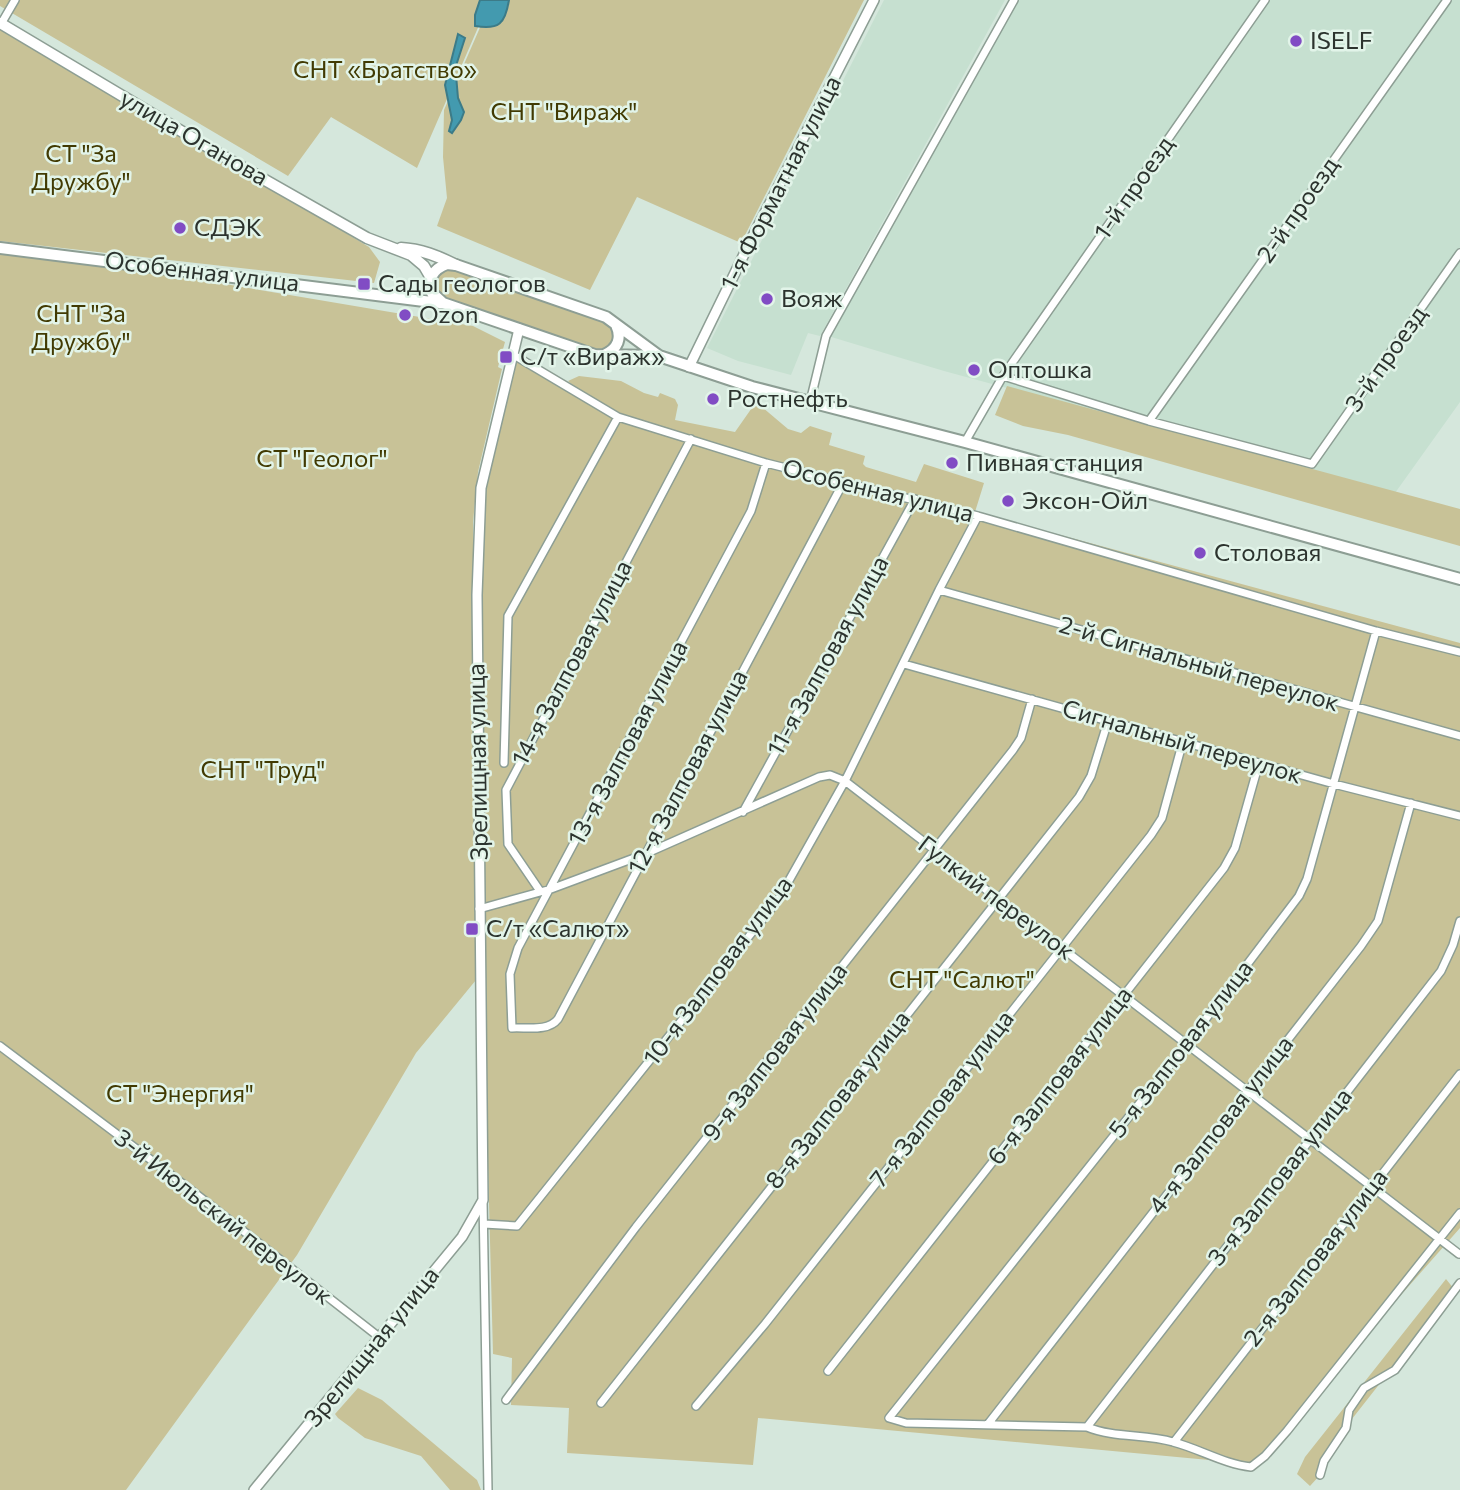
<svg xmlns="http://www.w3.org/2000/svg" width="1460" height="1490" font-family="Commissioner,sans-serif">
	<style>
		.built { fill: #c6e0d0 }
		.green { fill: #c8c297 }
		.water { fill: #439aaf; stroke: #3c7b88; stroke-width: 2 }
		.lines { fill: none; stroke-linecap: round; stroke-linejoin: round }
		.minor-casing { stroke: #8d9e94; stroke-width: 10 }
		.tertiary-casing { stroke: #8d9e94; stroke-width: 12 }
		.secondary-casing { stroke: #8d9e94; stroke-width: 13 }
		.primary-casing { stroke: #8d9e94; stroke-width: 14 }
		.minor { stroke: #fff; stroke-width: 7 }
		.tertiary { stroke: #fff; stroke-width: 9 }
		.secondary { stroke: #fff; stroke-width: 10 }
		.primary { stroke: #fff; stroke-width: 10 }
		.poi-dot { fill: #814cc4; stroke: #e2f4e9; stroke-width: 2.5 }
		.labels { text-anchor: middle; stroke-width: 5; stroke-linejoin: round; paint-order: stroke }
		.poi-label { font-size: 24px; fill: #2c332e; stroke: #e2f4e9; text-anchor: start }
		.park-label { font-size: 24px; fill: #413a02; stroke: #e2f4e9 }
		.street-label { font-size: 24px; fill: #2c332e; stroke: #e2f4e9 }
	</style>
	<rect width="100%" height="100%" fill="#d5e7dc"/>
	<path class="built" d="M884,0H1005L820,336L808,333L791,375L738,361L707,348Z
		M1018,0H1460V402L1395,493L944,371L828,336Z"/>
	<path class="green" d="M0,0H490L417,168L331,117L288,176L0,6Z
		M492,0H864L741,243L637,197L590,290L437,226L447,198L443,157L444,110Z
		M0,25L369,247L380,262L374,283L0,241Z
		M0,253L160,273L473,326L505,342L498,367L502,369L478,472L473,522L477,783L476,980L416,1053L297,1255L126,1490H0Z
		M446,270H452L605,322C618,333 615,350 596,350L442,297C434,286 432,277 446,270Z
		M516,354L577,389L568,381L579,376L621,381L644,393L658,397L660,393L675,399L678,405L675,420L735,432L756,402L788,429L801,433L810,426L832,433L829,445L865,456L863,464L866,467L916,482L924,464L984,483L975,512L1460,643V1228L1252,1464L758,1418L753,1465L567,1453L569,1408L511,1405L512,1358L493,1354L483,975L481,614L486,477Z
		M1007,386L1460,509V546L1068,435L1023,426L995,415Z
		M1446,1279L1454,1289L1319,1461L1320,1475L1310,1486L1297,1474L1305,1457Z
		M358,1388L382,1400L477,1480L481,1490H450L421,1456L365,1438L338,1418L335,1414Z"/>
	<path class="water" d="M480,0H509C505,24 499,30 475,26V15Z
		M458,34L465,38L453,75H456L458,98L464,112L461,120L452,133L449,131L452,120L445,85Z"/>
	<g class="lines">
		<defs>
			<path id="minor" d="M1,24L15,0
				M512,354L618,417L766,463L978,516L1376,631L1460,652
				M1003,376L1265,0
				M810,402L826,336L1014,0
				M1149,421L1447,0
				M965,442L1003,376L1149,421L1312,464L1460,253
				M766,463L751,511L518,948L510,974L512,1028C526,1027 548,1032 558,1019L843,483
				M939,590L1460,736
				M1376,631L1307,879L1299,896L1186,1045L889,1418L906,1423L1087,1427C1114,1438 1145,1434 1173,1442C1200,1449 1224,1464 1251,1467L1265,1456L1287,1431L1460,1213
				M904,664L1334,784L1460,816
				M504,763L508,616L618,417
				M743,812L915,499
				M540,891L508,844L506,790L691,439
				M479,909L551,889L645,854L819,777L830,775L845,781L1459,1254
				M0,1046L191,1190L379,1337
				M483,1200L488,1490
				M484,1224L517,1226L778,900L845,781L939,590L978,516
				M828,1371L1224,868L1235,848L1259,763
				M506,1400L636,1227L1013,750L1021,738L1032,699
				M601,1403L1079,797L1091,776L1108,721
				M696,1406L765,1324L1151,835L1162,818L1183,741
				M988,1424L1361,946L1378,921L1411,803
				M1087,1427L1441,971L1453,945L1460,921
				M1174,1442L1460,1074
				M1320,1475L1324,1461L1346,1428L1349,1410L1364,1388L1395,1370L1460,1283"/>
			<path id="tertiary" d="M689,367L750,242L874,0
				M254,1490L462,1237L483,1200L477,595L481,488L519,329"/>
			<path id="secondary" d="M0,23L228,159L367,238L411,255L424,266L431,278
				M401,248C421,249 438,256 456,265"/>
			<path id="primary" d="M0,248L440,303
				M604,355C618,349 622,338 616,325
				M659,356L606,317L456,265L447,264C433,269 427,279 432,293L443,303L595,355L659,356L752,387L965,442L1460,579"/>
		</defs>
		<use href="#minor" class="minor-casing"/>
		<use href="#tertiary" class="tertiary-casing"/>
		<use href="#secondary" class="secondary-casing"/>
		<use href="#primary" class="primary-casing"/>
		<use href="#minor" class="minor"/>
		<use href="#tertiary" class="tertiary"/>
		<use href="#secondary" class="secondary"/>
		<use href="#primary" class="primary"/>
	</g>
	<g class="poi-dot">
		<circle cx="1296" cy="41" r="7"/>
		<circle cx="180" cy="228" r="7"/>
		<rect x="357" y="277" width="14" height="14" rx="3.5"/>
		<circle cx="767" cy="299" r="7"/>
		<circle cx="405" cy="315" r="7"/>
		<rect x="499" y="350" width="14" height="14" rx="3.5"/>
		<circle cx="974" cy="370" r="7"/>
		<circle cx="713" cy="399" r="7"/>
		<circle cx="952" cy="463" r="7"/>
		<circle cx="1008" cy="501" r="7"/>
		<circle cx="1200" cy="553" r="7"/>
		<rect x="465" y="922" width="14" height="14" rx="3.5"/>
	</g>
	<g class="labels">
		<g class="poi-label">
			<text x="1310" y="49">ISELF</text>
			<text x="194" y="236">СДЭК</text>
			<text x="378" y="292">Сады геологов</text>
			<text x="781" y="307">Вояж</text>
			<text x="419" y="323">Ozon</text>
			<text x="520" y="365">С/т «Вираж»</text>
			<text x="988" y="378">Оптошка</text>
			<text x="727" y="407">Ростнефть</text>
			<text x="966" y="471">Пивная станция</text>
			<text x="1022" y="509">Эксон-Ойл</text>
			<text x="1214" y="561">Столовая</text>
			<text x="486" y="937">С/т «Салют»</text>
		</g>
		<g class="park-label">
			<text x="385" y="78">СНТ «Братство»</text>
			<text x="564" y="120">СНТ "Вираж"</text>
			<text x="81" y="162">СТ "За<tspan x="81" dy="28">Дружбу"</tspan></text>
			<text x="81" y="322">СНТ "За<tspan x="81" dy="28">Дружбу"</tspan></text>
			<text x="322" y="467">СТ "Геолог"</text>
			<text x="263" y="778">СНТ "Труд"</text>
			<text x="962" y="988">СНТ "Салют"</text>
			<text x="180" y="1102">СТ "Энергия"</text>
		</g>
		<g class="street-label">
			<text transform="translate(194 138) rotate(30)" y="8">улица Оганова</text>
			<text transform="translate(781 183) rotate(-63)" y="8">1-я Форматная улица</text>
			<text transform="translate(1134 188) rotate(-55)" y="8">1-й проезд</text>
			<text transform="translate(1298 210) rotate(-55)" y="8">2-й проезд</text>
			<text transform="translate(202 272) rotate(7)" y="8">Особенная улица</text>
			<text transform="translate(1386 359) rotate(-55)" y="8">3-й проезд</text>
			<text transform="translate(878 491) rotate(14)" y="8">Особенная улица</text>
			<text transform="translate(828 656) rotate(-61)" y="8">11-я Залповая улица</text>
			<text transform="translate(572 663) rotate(-62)" y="8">14-я Залповая улица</text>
			<text transform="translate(1199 664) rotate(16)" y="8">2-й Сигнальный переулок</text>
			<text transform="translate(1182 742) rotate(16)" y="8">Сигнальный переулок</text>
			<text transform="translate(628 743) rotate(-62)" y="8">13-я Залповая улица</text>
			<text transform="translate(478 762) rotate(-91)" y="8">Зрелищная улица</text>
			<text transform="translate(688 772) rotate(-62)" y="8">12-я Залповая улица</text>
			<text transform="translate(996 898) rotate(37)" y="8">Гулкий переулок</text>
			<text transform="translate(718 971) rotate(-53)" y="8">10-я Залповая улица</text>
			<text transform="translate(1181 1049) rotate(-52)" y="8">5-я Залповая улица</text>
			<text transform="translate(775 1052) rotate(-52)" y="8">9-я Залповая улица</text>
			<text transform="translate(1060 1076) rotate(-52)" y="8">6-я Залповая улица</text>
			<text transform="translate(942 1099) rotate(-52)" y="8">7-я Залповая улица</text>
			<text transform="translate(838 1100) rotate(-52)" y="8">8-я Залповая улица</text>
			<text transform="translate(1221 1125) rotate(-52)" y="8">4-я Залповая улица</text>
			<text transform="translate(1280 1177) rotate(-52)" y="8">3-я Залповая улица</text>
			<text transform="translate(223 1217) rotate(38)" y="8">3-й Июльский переулок</text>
			<text transform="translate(1316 1258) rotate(-52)" y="8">2-я Залповая улица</text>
			<text transform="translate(372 1347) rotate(-51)" y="8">Зрелищная улица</text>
		</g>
	</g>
</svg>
